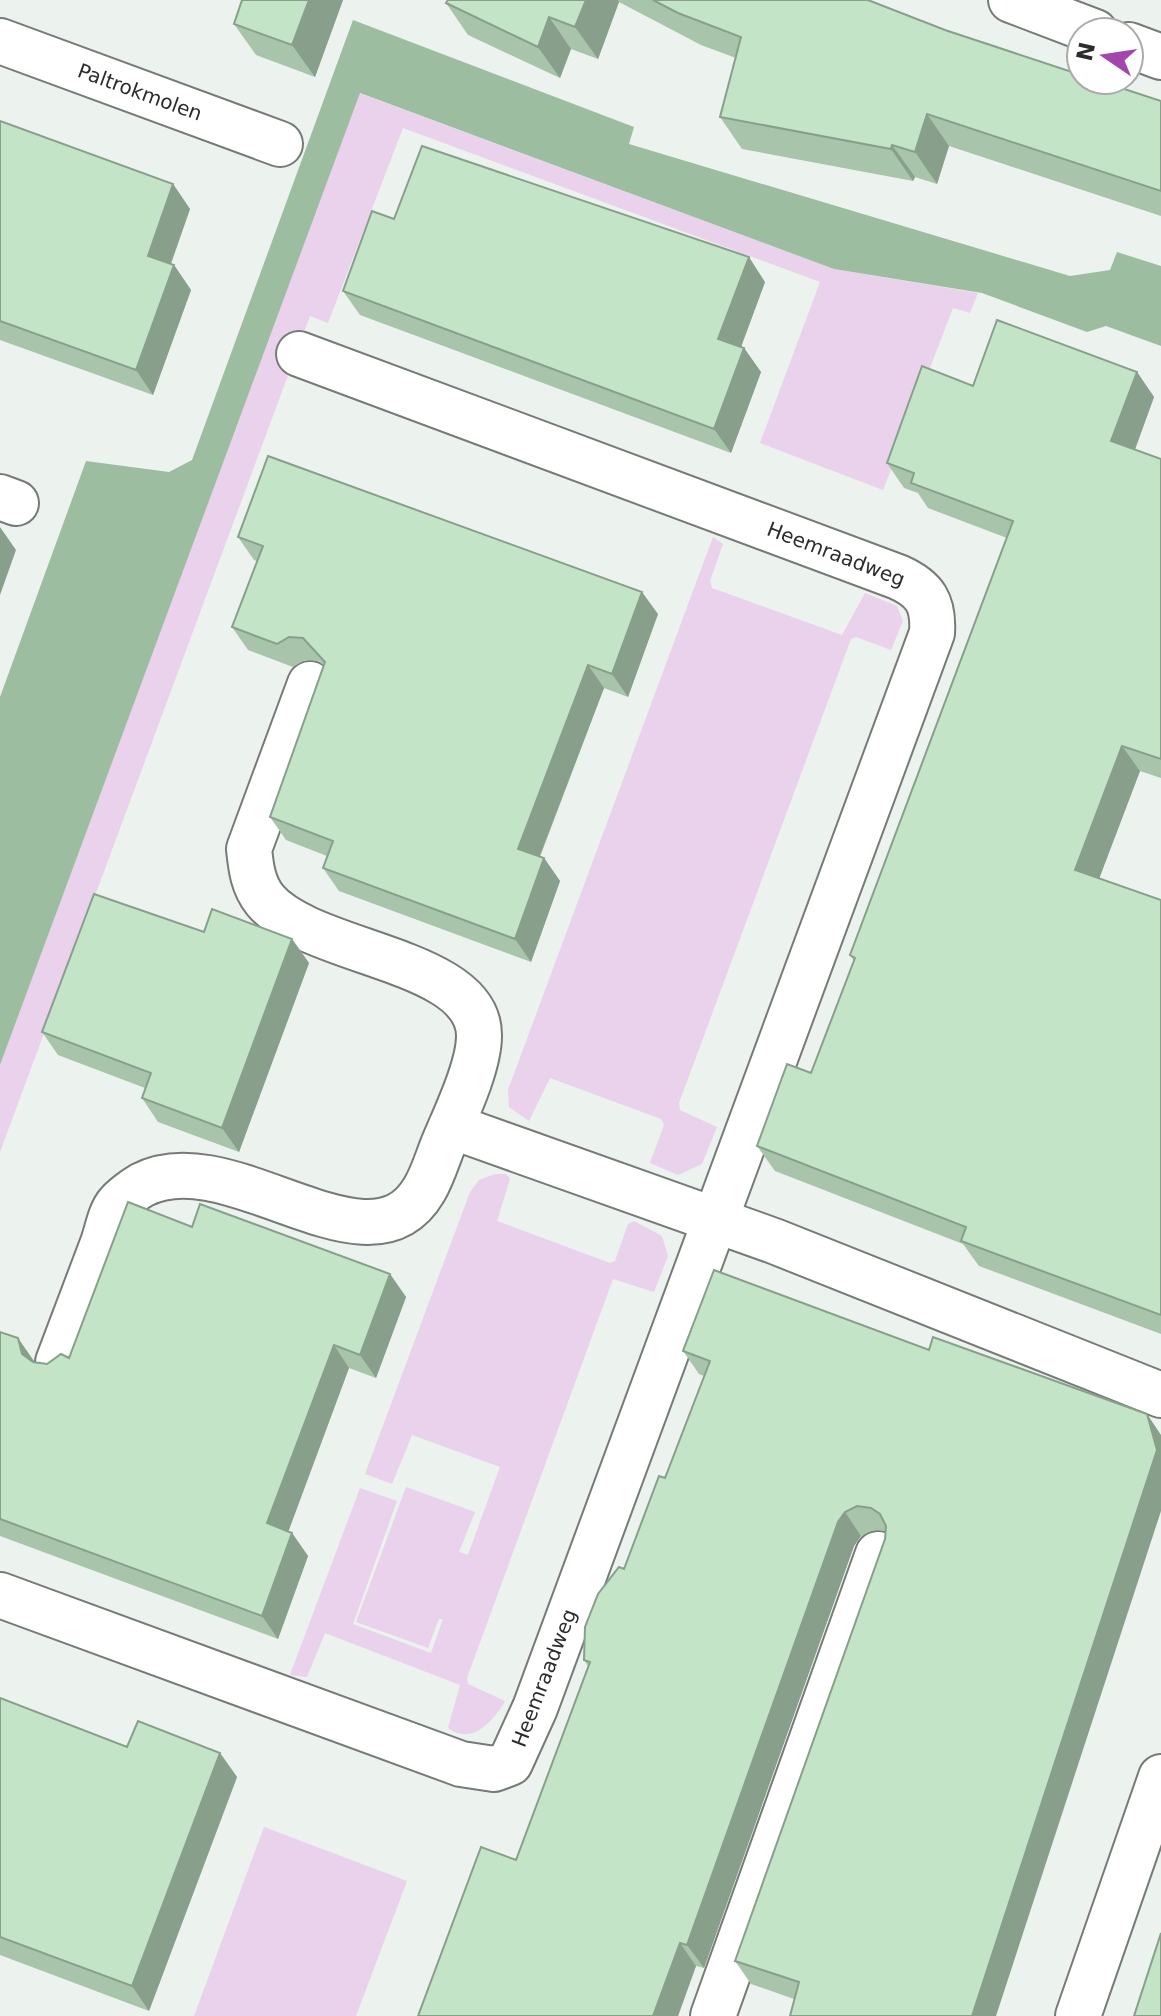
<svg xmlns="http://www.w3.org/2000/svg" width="1161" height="2016" font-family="'DejaVu Sans',sans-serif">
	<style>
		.green { fill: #ead1ec }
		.water { fill: #9dbda1 }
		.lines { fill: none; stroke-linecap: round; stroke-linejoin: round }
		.minor-casing { stroke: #767b76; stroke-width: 48 }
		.minor { stroke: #fff; stroke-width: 44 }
		.wall { fill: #a8c4ab }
		.shaded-wall { fill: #88a08b }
		.building { fill: #c3e4c7; stroke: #88a08b; stroke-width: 2 }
		.labels { text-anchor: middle; stroke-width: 6; stroke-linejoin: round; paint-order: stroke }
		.street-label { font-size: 20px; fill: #2a2d2b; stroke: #fff }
	</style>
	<rect width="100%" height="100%" fill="#ecf2ed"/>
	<path class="green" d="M359,93L834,269L978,293L970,313L953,308L883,490L760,443L820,282L403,128L328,323L310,316L0,1152V1065Z
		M713,537L723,544L710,581L712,588L842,635L865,593L897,606L903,621L891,650L856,637L851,639L679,1103L680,1110L717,1127L702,1164L678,1175L650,1163L664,1125L661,1119L550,1078L529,1121L509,1107L508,1090Z
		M495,1174H506L510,1179L497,1221L610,1263L615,1261L628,1224L634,1221L662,1236L668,1256L654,1292L613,1279L467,1678L468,1684L505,1701C494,1721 471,1746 448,1728L460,1685L325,1633L307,1677L290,1675L360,1488L397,1501L353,1624L431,1653L443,1619H439L428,1648L356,1622L406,1487L475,1512L459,1552L468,1555L500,1467L412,1435L392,1484L365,1474L470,1192L479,1180Z
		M264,1827L407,1881L356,2016H194Z"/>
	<path class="water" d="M353,20L634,127L629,144L1070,276L1110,270L1117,252L1161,266V346L1106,326L1087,332L982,293L834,269L360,93L0,1065V697L86,461L169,472L192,460Z"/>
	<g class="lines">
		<defs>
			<path id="minor" d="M1011,0L1095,32
				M0,41L280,144
				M1129,45L1161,57
				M0,497L16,503
				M451,1126L774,1241L1161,1395
				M58,1362C73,1322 88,1283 103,1243C107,1232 110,1213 118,1204C123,1198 135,1189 142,1185C230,1139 369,1283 424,1190C432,1177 437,1160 443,1145C455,1116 479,1067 479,1036C480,958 310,955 265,900C253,885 251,868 249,849L310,684
				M0,1595L461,1764L494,1769L510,1763L535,1708L932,633C934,603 925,589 898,577L299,354
				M713,2016L878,1554
				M1078,2016L1161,1777"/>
		</defs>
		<use href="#minor" class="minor-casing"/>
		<use href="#minor" class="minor"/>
	</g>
	<path class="wall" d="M343,0L315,77L256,55L234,24Z
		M448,0H868L945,30L1161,101V216L949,146L937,184L915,177L913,181L742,149L720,117L736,58L701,45L619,2L598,59L571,49L560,78L468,35L446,3Z
		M0,121L173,184L190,209L171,264L174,265L191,290L153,395L0,340Z
		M394,219L765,282L741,347L744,348L761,372L731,453L360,315L343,291Z
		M1137,372L1154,397L1135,449L1161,459V778L1140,771L1099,878L1161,900V1334L979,1266L963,1244L775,1171L757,1146L811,1073L854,961L850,955L1007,538L928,508L918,493L904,488L887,463L973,386Z
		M238,537L658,614L628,697L604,688L540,857L544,858L560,881L531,962L339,891L323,868L327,856L286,840L270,817L324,666L319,661L305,660L293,667L248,650L232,627L257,561L254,560Z
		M204,932L292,939L309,963L239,1152L158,1122L142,1098L145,1088L58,1055L42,1032Z
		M192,1227L390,1274L406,1297L376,1378L349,1368L288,1532L292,1533L308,1556L278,1639L0,1536V1332L34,1362L47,1364L69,1358Z
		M929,1350L996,2016L794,1999L751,1984L735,1961L885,1539L886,1531L873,1530L861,1536L854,1546L704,1968L696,1966L678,2016H418L516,1860L588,1666L584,1660L665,1478L704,1376L699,1374L683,1351Z
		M0,1698L127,1747L220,1753L237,1777L149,2011L0,1955Z"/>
	<path class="shaded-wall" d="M309,0H343L315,77L292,45Z
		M586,0H618L619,2L598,59L575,27Z
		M549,17L571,49L560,78L538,47Z
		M927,114L949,146L937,184L915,152Z
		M892,145L915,177L913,181L891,149Z
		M173,184L190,209L165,280L148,256Z
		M749,257L765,282L735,363L718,339Z
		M174,265L191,290L153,395L136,370Z
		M744,348L761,372L731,453L714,429Z
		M1137,372L1154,397L1129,466L1111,441Z
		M0,527L16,550L0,595Z
		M642,592L658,614L628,697L612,674Z
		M588,665L604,688L534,871L518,849Z
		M1122,746L1140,771L1093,895L1075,870Z
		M544,858L560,881L531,962L515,939Z
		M292,939L309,963L239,1152L222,1128Z
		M390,1274L406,1297L376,1378L360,1355Z
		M18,1338L34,1361L38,1377L22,1354Z
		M334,1345L349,1368L283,1546L267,1523Z
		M1147,1414L1161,1435V1511L996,2016H972Z
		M845,1512L861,1536L854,1546L704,1968L687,1945L838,1522Z
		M292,1533L308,1556L278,1639L262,1616Z
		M220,1753L237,1777L149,2011L132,1986Z
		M680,1943L696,1966L678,2016H653Z"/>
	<path class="building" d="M242,0H309L292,45L234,24Z
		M448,0H586L575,27L549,17L538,47L446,3Z
		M653,0H868L945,30L1081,75V80H1097L1161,101V191L927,114L915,152L892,145L891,149L720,117L741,37L678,13Z
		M0,121L173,184L148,256L174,265L136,370L0,321Z
		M422,146L749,257L718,339L744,348L714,429L343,291L372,211L394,219Z
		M997,320L1137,372L1111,441L1161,459V759L1122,746L1075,870L1161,900V1315L961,1241L966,1227L757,1146L787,1064L811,1073L855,958L850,955L1013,521L911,483L914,473L887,463L922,366L973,386Z
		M268,456L642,592L612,674L588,665L518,849L544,858L515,939L323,868L333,841L270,817L325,662L303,638L289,637L277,644L232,627L263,546L238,537Z
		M94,894L204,932L212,909L292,939L222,1128L142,1098L151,1073L42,1032Z
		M128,1202L192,1227L200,1204L390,1274L360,1355L334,1345L267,1523L292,1533L262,1616L0,1519V1332L18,1338L22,1354L33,1362L47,1364L61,1354L69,1358Z
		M714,1270L929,1350L933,1337L1147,1414L1157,1450L972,2016H790L799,1982L735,1961L885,1539L886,1526L880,1514L871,1508L857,1506L845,1512L838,1522L687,1945L680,1943L653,2016H418L481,1847L516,1860L590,1662L584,1660L585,1627L598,1594L619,1567L624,1569L659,1476L665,1478L710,1361L683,1351Z
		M0,1698L127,1747L138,1721L220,1753L132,1986L0,1937Z
		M1161,1933V2016H1134Z"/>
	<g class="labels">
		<g class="street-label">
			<text transform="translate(140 92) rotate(20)" y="7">Paltrokmolen</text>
			<text transform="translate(836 554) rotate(21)" y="7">Heemraadweg</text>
			<text transform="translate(544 1678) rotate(-69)" y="7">Heemraadweg</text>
		</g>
	</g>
	<g transform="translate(1105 56) rotate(283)"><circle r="38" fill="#ffffff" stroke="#aaabaa" stroke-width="2"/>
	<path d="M0-6L14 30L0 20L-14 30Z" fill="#a445ad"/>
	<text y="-12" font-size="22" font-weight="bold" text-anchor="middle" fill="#2a2d2b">N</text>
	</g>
</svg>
